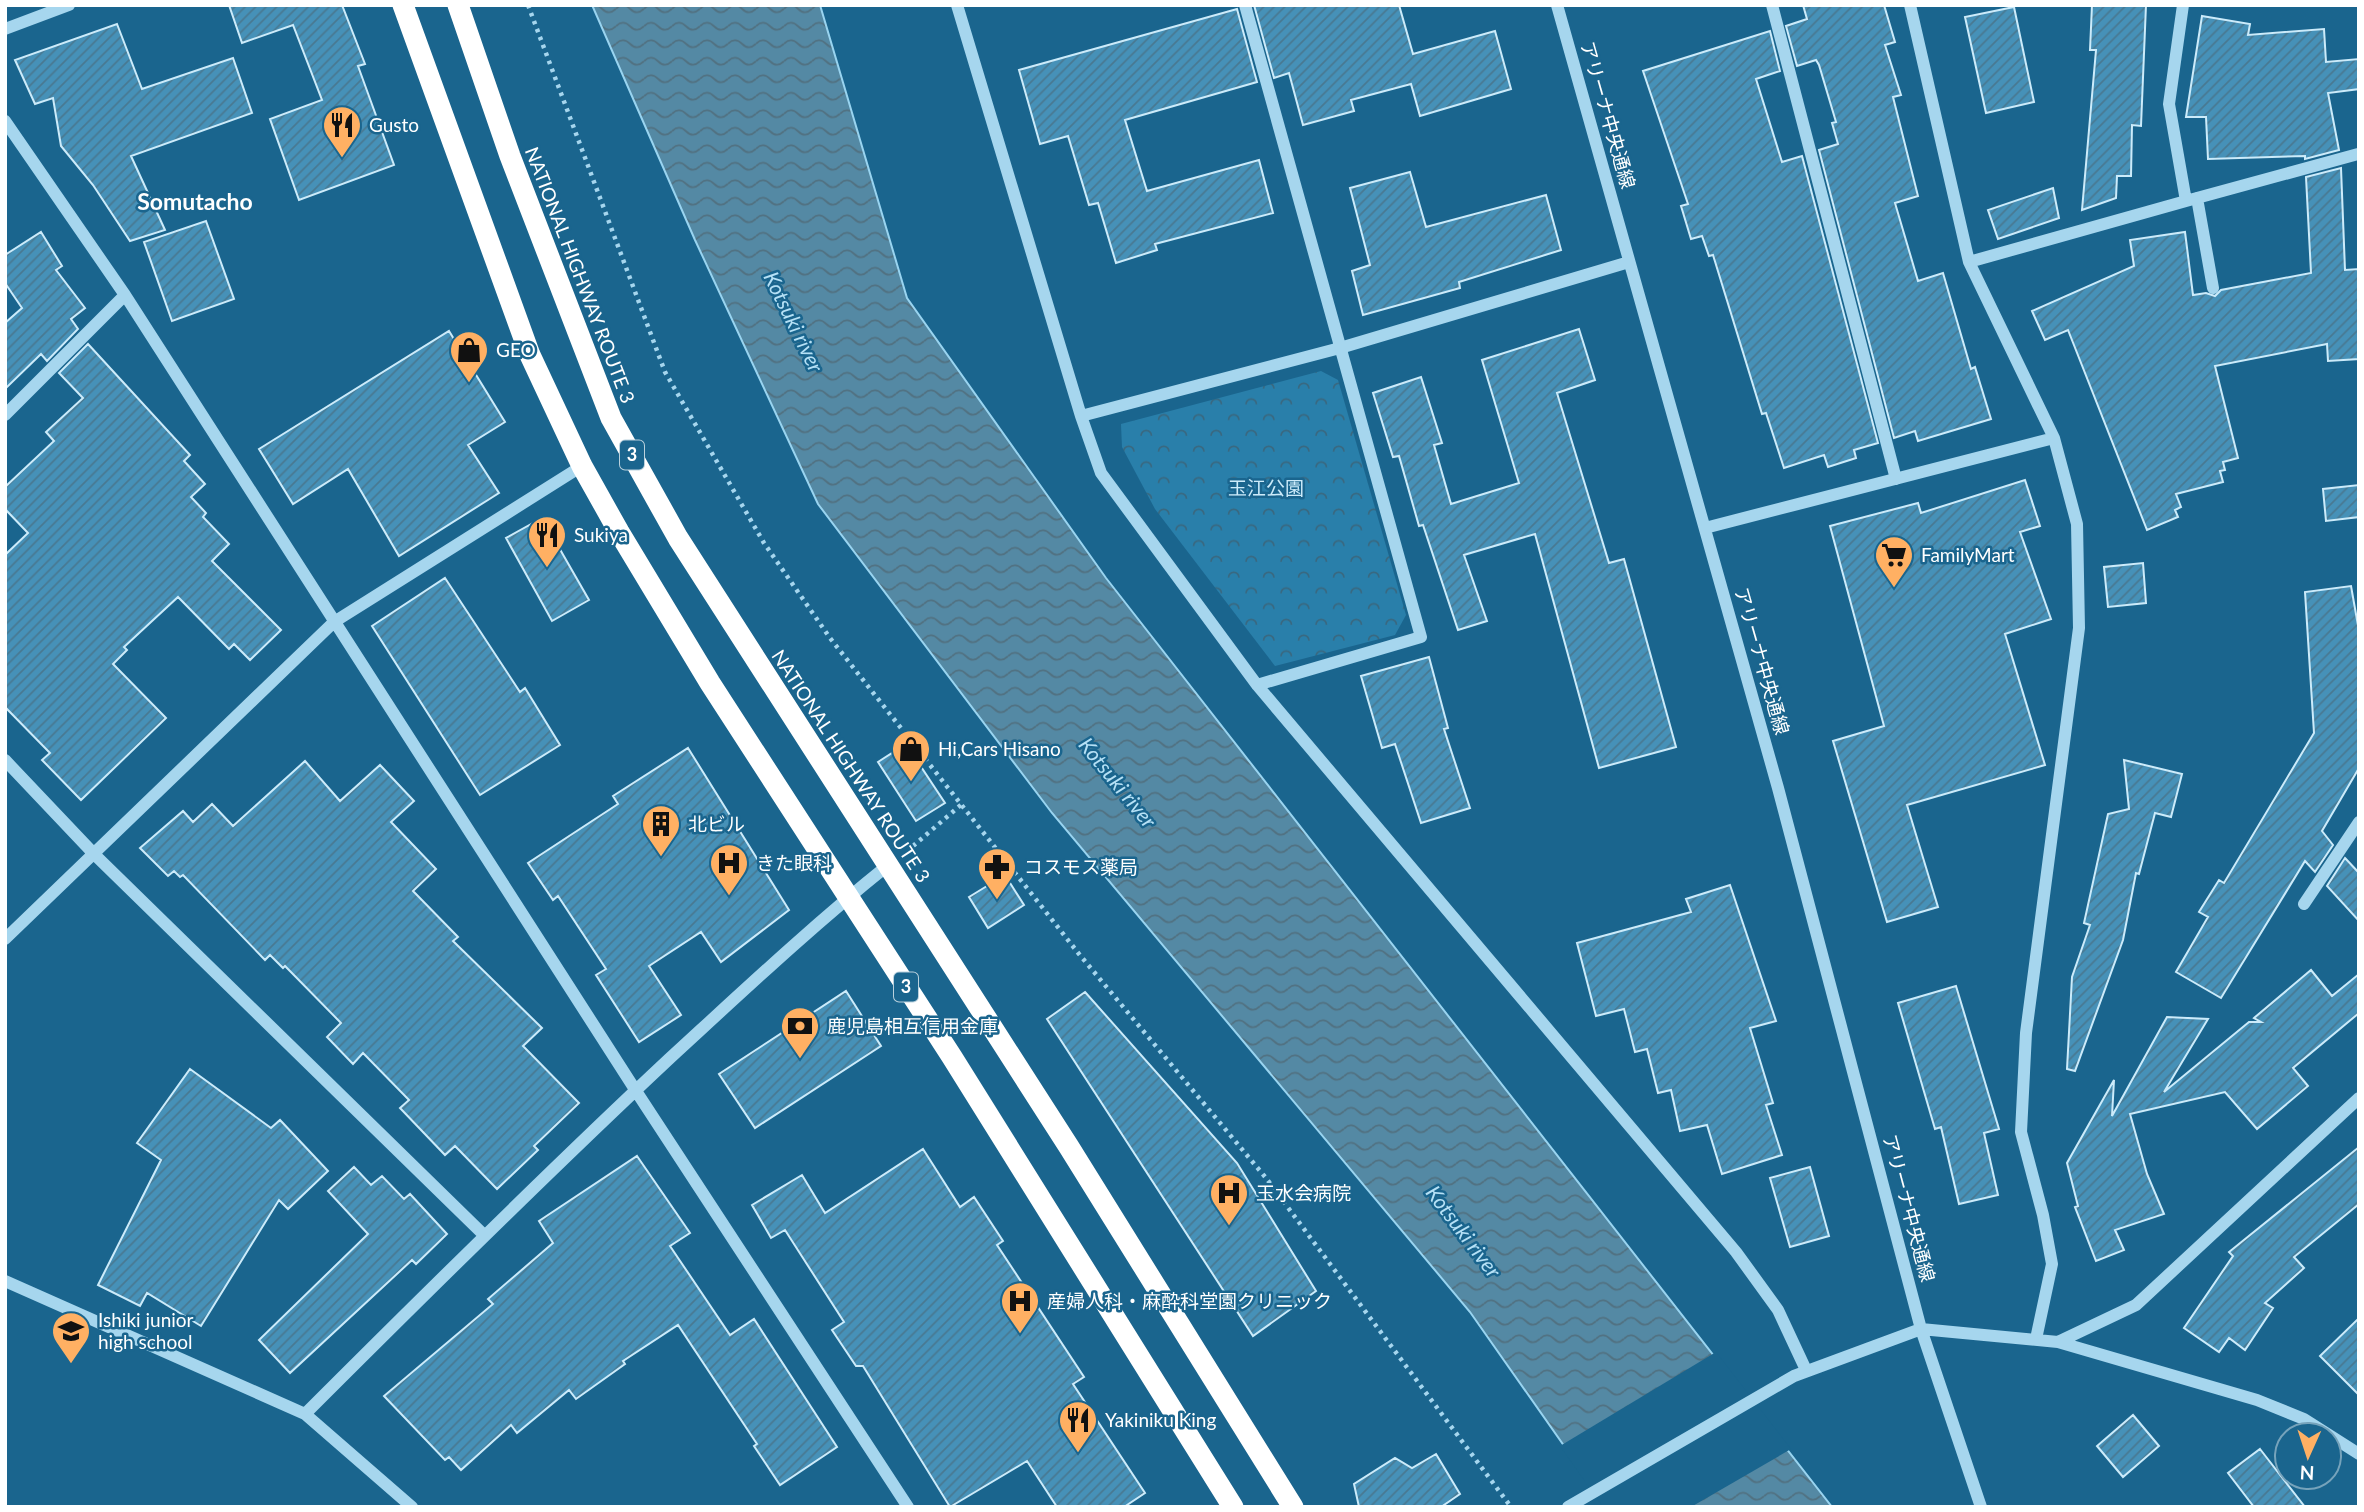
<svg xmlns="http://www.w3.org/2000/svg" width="2364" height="1512" font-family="Lato,'Noto Sans JP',sans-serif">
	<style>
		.park { fill: url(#park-crowns) }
		.water { fill: url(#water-waves); stroke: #99d4f0; stroke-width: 2 }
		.pier { fill: #1a658e }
		.building { fill: url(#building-hatch); stroke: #ccebfa; stroke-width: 2 }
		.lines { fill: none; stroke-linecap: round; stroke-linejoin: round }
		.path { stroke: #a6d6ee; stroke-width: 4.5; stroke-dasharray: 3.5 5; stroke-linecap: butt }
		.minor { stroke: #a6d6ee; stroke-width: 12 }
		.highway { stroke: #fff; stroke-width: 21 }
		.labels { text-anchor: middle; stroke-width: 5; stroke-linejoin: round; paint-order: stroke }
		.shield { fill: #1a658e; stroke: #bad1dd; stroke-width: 2 }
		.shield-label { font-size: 18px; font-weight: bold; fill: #fff }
		.street-label { font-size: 19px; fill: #fff; stroke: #1a658e }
		.poi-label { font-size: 19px; fill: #fff; stroke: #1a658e; text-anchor: start }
		.park-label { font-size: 19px; fill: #ccebfa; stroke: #1a658e }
		.water-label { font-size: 21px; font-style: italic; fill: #b6e1f6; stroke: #1a658e }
		.quarter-label { font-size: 23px; font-weight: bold; fill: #fff; stroke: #1a658e }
	</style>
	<defs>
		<pattern id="park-crowns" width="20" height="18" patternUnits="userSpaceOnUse" patternTransform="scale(1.75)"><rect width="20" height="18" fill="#297faa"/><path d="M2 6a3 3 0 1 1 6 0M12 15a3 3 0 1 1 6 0" fill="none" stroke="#396880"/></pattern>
		<pattern id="water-waves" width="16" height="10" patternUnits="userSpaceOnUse" patternTransform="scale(1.75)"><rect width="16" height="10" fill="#5489a4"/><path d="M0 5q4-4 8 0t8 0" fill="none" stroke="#517181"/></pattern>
		<pattern id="building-hatch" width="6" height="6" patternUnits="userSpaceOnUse" patternTransform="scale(1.75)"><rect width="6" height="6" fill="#4691b8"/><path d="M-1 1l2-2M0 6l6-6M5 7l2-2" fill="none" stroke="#487992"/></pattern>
	</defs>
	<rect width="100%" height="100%" fill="#1a658e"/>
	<path class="park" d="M1321,371L1338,380L1406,615L1395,635L1275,666L1155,509L1122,447L1121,424Z"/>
	<path class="water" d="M592,5H820L907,298L1106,578L1832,1507H1607L1470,1312L1052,813L818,504L695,240Z"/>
	<path class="pier" d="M1716,1352L1791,1449L1691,1507H1603L1560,1446Z"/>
	<path class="building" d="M229,5H342L365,64L358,66L394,165L299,200L270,119L322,100L293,25L242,43Z
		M1254,5H1399L1413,54L1495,31L1511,89L1420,116L1411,84L1351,100L1354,111L1303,125L1289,73L1274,78Z
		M1803,5H1884L1895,42L1885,45L1901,95L1893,97L1918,196L1895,203L1918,281L1943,273L1971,369L1975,367L1991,419L1918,441L1915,431L1894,438L1819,150L1838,144L1832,123L1836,122L1819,65L1816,60L1797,66L1786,26L1807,19Z
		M2092,5H2146L2141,126L2132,125L2131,176H2117L2116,198L2082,210L2096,50H2090Z
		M2014,7L2034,102L1986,113L1965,17Z
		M1237,9L1257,82L1125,120L1147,191L1259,160L1273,213L1155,244L1157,250L1116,263L1098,203L1089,205L1068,136L1040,144L1019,70Z
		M2202,16L2250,24L2248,35L2324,29L2326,62L2359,59V89L2328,93L2339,150L2305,159V156L2208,159L2206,117H2186Z
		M117,24L142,89L233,58L252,113L131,156L165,230L130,241L93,185L61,146L53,98L35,104L15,60Z
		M1770,31L1780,71L1756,79L1782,162L1802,156L1878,443L1854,450L1856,458L1828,467L1824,455L1784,468L1766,413L1762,414L1713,255L1709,256L1702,236L1691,239L1681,206L1688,204L1643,71Z
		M2341,168L2345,270L2359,269V359L2328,361L2327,344L2215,366L2238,458L2223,462L2225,470L2220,471L2223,482L2176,494L2181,507L2175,510L2178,517L2147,530L2068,330L2045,340L2032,311L2134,266L2130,240L2185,232L2193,295L2206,293L2215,296L2221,290L2311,273L2306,177Z
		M1410,172L1426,227L1546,195L1561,250L1459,282L1460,288L1363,315L1352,271L1370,265L1350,188Z
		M2053,188L2059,218L1998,239L1988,210Z
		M206,221L234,299L172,321L144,242Z
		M41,232L62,266L56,270L85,308L71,319L78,329L47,361L41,354L5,389V323L22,308L5,283V255Z
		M1579,329L1595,380L1557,393L1609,563L1624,559L1676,747L1599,768L1535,534L1464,555L1487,621L1458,630L1423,525L1419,526L1399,456L1393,457L1373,393L1421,377L1442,443L1434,445L1451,504L1519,483L1482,360Z
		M449,331L505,422L468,445L499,493L399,556L348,469L293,504L259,449Z
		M88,344L190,455L184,461L205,484L191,497L206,513L203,517L229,544L212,561L281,630L250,660L234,644L229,649L178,597L124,647L127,650L113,664L166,718L81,800L42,760L50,753L5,707V555L28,533L5,509V487L54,441L46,432L83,398L59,373Z
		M2025,480L2040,526L2020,532L2051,619L2005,634L2045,765L1907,805L1938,907L1887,922L1833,741L1884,726L1830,526L1918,503L1921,513Z
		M2359,485V517L2326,521L2323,489Z
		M542,518L589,600L552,621L506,538Z
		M2143,563L2146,603L2108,607L2104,567Z
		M445,578L520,692L525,688L560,745L480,795L372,626Z
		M2351,586L2359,631V768L2322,831L2333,845L2315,872L2305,861L2221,998L2176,972L2208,917L2199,912L2219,880L2224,883L2314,733L2305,592Z
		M1429,657L1448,728L1444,729L1470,808L1421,823L1395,744L1382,748L1361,676Z
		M906,744L945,803L916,821L878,762Z
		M688,748L789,910L721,962L701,932L649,966L681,1015L639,1042L596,975L606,969L558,896L553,900L528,863L618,804L613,796Z
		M2124,760L2182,774L2171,817L2155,813L2139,874L2136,873L2123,940L2075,1071L2067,1069L2072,977L2090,925L2084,923L2108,814L2129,809Z
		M305,761L340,801L380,765L414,801L391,822L436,869L413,891L458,937L453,941L542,1028L523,1046L579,1103L534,1146L538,1150L497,1189L455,1146L445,1155L400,1108L409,1100L363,1053L353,1064L327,1037L341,1023L285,966L283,968L270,955L265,960L183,875L180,877L174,871L168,876L140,848L183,811L193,822L212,804L233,826Z
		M2345,858L2359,873V921L2327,886Z
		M1005,875L1024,905L988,928L969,897Z
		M1730,885L1776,1021L1750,1028L1773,1103L1766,1105L1782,1155L1722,1174L1707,1125L1680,1131L1671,1090L1658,1093L1647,1049L1635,1052L1624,1009L1596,1016L1577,943L1691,912L1686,899Z
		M2311,970L2332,996L2359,974V1013L2293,1068L2308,1086L2257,1129L2225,1092L2130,1114L2147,1174L2164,1214L2115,1230L2124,1250L2096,1261L2075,1207L2078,1206L2067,1163L2114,1080L2112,1116L2167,1017L2208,1019L2164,1092L2249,1022H2261L2254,1018Z
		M1956,986L1999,1129L1984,1133L1998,1195L1959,1204L1941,1127L1935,1129L1898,1003Z
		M846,991L881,1046L755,1128L719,1074Z
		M1085,992L1237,1163L1316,1291L1253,1336L1047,1019Z
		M190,1069L271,1128L280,1120L328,1171L288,1209L279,1200L201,1326L147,1293L140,1306L98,1285L161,1160L137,1143Z
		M2359,1147V1204L2294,1257L2304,1268L2265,1303L2273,1308L2245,1350L2229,1338L2219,1352L2184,1328L2233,1256L2229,1252Z
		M923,1149L960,1207L974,1197L1003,1241L997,1245L1084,1377L1073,1384L1145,1493L1124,1507H1057L1027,1461L950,1507L863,1366H856L832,1330L844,1322L785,1230L771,1238L752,1205L802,1175L825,1213Z
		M637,1156L690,1233L670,1246L730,1335L754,1319L837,1447L780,1485L754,1446L757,1444L678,1325L623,1361L625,1364L576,1399L569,1390L517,1433L511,1425L461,1470L449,1457L445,1460L384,1396L493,1304L488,1299L553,1243L539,1221Z
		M354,1167L371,1185L382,1176L404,1199L410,1194L447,1234L416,1264L412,1260L290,1373L259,1340L368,1234L328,1191Z
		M1810,1167L1829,1236L1790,1247L1770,1178Z
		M2359,1318V1395L2320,1356Z
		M2133,1415L2159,1446L2123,1477L2097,1446Z
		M2260,1449L2305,1507H2254L2228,1473Z
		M1436,1454L1460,1494L1441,1507H1359L1354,1484L1395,1458L1412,1468Z"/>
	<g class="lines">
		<path class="path" d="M528,5L665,372L764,543L830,638L1079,954L1266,1178L1511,1507
			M913,846L962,804"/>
		<path class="minor" d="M957,5L1081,416L1101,473L1257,685L1736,1252L1778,1310L1806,1370
			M1245,5L1421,637L1257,685
			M1557,5L1778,788L1921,1329L1981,1507
			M1772,5L1896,479
			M1910,5L1969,262L2054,438L2077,524L2079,628L2026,1033L2021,1132L2043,1215L2052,1264L2036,1339
			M5,29L69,5
			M5,121L125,295L636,1091L908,1507
			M2197,198L2213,288
			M2186,201L2358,154
			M1969,262L2186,201L2169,104L2183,5
			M5,415L125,295
			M1081,416L1340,348L1629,262
			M1705,528L2054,438
			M5,760L95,855L484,1235
			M2304,904L2359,822
			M5,939L334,622L582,466
			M5,1281L305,1414L412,1507
			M2058,1342L2136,1305L2359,1098
			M305,1414C425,1294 545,1175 669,1059C741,993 811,927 887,866
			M1568,1507L1794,1376L1921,1329L2058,1342L2257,1400L2304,1419L2359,1454"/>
		<path class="highway" d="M403,5L530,355L582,466L619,532L710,683L952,1057L1233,1507
			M458,5L510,156L611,418L678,538L1069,1147L1293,1507"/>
	</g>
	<defs>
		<symbol id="restaurant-pin" viewBox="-11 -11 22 30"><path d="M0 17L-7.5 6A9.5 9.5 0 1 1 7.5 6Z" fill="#ffb063" stroke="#1a658e"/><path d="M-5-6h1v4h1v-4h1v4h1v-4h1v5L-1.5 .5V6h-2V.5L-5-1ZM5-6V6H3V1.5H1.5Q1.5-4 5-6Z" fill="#111"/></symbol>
		<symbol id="shop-pin" viewBox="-11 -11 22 30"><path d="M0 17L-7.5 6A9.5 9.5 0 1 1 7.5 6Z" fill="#ffb063" stroke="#1a658e"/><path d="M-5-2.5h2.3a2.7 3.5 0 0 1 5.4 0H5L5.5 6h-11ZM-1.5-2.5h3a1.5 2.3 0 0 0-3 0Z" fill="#111"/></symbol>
		<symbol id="supermarket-pin" viewBox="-11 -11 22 30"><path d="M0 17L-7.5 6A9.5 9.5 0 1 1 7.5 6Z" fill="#ffb063" stroke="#1a658e"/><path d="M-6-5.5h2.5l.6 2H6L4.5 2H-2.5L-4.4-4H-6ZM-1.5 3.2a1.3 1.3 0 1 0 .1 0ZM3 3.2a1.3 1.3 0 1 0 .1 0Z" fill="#111"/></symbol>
		<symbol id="building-pin" viewBox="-11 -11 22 30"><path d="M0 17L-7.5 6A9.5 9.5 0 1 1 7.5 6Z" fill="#ffb063" stroke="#1a658e"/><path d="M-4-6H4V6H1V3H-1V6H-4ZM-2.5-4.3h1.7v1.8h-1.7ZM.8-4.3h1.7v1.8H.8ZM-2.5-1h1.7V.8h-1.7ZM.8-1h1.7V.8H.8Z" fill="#111"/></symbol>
		<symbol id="hospital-pin" viewBox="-11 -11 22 30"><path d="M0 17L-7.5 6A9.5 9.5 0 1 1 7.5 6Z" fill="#ffb063" stroke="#1a658e"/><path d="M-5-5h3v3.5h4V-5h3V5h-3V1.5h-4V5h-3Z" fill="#111"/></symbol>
		<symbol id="pharmacy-pin" viewBox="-11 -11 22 30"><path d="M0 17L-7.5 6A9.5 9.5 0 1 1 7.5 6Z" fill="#ffb063" stroke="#1a658e"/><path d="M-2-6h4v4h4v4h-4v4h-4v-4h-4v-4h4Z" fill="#111"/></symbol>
		<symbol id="bank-pin" viewBox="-11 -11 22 30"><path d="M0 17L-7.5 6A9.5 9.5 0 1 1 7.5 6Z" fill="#ffb063" stroke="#1a658e"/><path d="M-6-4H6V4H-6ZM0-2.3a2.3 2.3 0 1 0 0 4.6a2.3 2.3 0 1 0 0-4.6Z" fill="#111"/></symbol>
		<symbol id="school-pin" viewBox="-11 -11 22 30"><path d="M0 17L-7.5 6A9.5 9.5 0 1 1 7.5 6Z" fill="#ffb063" stroke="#1a658e"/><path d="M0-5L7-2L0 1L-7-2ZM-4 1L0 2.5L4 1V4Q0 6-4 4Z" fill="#111"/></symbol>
	</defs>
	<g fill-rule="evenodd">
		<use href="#restaurant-pin" x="320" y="103" width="44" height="60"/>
		<use href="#shop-pin" x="447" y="328" width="44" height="60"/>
		<use href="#restaurant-pin" x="525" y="513" width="44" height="60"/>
		<use href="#supermarket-pin" x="1872" y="533" width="44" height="60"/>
		<use href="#shop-pin" x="889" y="727" width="44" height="60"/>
		<use href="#building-pin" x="639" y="802" width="44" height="60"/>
		<use href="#hospital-pin" x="707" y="841" width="44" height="60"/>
		<use href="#pharmacy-pin" x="975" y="845" width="44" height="60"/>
		<use href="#bank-pin" x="778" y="1004" width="44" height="60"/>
		<use href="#hospital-pin" x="1207" y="1171" width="44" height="60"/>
		<use href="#hospital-pin" x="998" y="1279" width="44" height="60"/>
		<use href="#school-pin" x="49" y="1309" width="44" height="60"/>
		<use href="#restaurant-pin" x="1056" y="1398" width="44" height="60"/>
	</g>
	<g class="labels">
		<g class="shield">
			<rect x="620" y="440.5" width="24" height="29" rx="5"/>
			<rect x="894" y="972.5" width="24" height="29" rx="5"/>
		</g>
		<g class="shield-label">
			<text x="632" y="461">3</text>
			<text x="906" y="993">3</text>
		</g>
		<g class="street-label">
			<text transform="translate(1608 115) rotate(74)" y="7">アリーナ中央通線</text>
			<text transform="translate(580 275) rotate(69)" y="7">NATIONAL HIGHWAY ROUTE 3</text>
			<text transform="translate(1762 661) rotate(74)" y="7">アリーナ中央通線</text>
			<text transform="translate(851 766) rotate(57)" y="7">NATIONAL HIGHWAY ROUTE 3</text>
			<text transform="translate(1909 1208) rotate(75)" y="7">アリーナ中央通線</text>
		</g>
		<g class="poi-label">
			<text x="369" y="132">Gusto</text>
			<text x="496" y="357">GEO</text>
			<text x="574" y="542">Sukiya</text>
			<text x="1921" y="562">FamilyMart</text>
			<text x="938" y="756">Hi,Cars Hisano</text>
			<text x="688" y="831">北ビル</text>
			<text x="756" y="870">きた眼科</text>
			<text x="1024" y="874">コスモス薬局</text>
			<text x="827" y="1033">鹿児島相互信用金庫</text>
			<text x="1256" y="1200">玉水会病院</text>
			<text x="1047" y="1308">産婦人科・麻酔科堂園クリニック</text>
			<text x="98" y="1327">Ishiki junior<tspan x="98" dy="22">high school</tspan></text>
			<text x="1105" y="1427">Yakiniku King</text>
		</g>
		<g class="park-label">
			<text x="1266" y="495">玉江公園</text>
		</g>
		<g class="water-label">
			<text transform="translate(793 322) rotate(64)" y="7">Kotsuki river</text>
			<text transform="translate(1117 783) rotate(51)" y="7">Kotsuki river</text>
			<text transform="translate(1463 1232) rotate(53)" y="7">Kotsuki river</text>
		</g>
		<g class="quarter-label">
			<text x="195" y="210">Somutacho</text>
		</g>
	</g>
	<rect width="2364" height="1512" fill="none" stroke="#ffffff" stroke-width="14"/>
	<g transform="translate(2308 1456) rotate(183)"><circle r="33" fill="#1a658e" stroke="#76a3bb" stroke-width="2"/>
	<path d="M0-5L12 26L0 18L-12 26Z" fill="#ffb063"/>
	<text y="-10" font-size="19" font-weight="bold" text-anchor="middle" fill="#ffffff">N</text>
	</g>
</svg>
